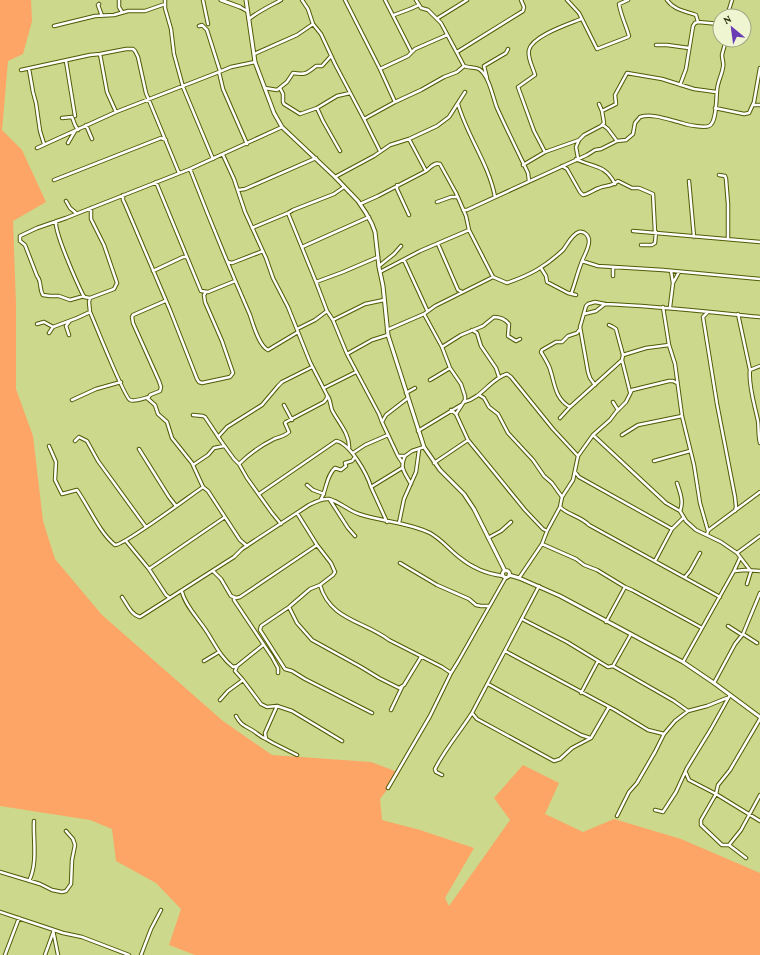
<svg xmlns="http://www.w3.org/2000/svg" width="760" height="955" font-family="'Crimson Pro',serif">
	<style>
		.green { fill: #fca566 }
		.lines { fill: none; stroke-linecap: round; stroke-linejoin: round }
		.minor-casing { stroke: #525a05; stroke-width: 4.5 }
		.tertiary-casing { stroke: #525a05; stroke-width: 5 }
		.minor { stroke: #fff; stroke-width: 2.5 }
		.tertiary { stroke: #fff; stroke-width: 3 }
	</style>
	<rect width="100%" height="100%" fill="#ccd88c"/>
	<path class="green" d="M0,0H31L32,21L23,54L8,61L2,130L22,150L46,202L13,221L16,304V389L33,436L43,521L55,559L102,615L223,721L272,755L371,762L400,773L380,799L382,820L420,830L474,848L445,898L449,906L510,820L494,798L523,765L559,783L545,814L583,832L614,819L681,839L760,873V955H195L169,945L181,909L156,883L116,861L112,829L90,820L0,806Z"/>
	<g class="lines">
		<defs>
			<path id="minor" d="M119,0V7L122,12
				M165,0V8L171,29L174,54L183,87L213,159
				M203,0L208,24
				M302,0L308,9L313,24L321,34L335,64L364,119L380,151
				M345,0L380,69L395,102
				M385,0L411,51
				M416,0L421,8L428,10L441,23L464,66C469,68 475,67 479,69C489,75 493,98 497,108C507,130 518,152 528,173L529,181
				M567,0L579,13L597,49L628,37L629,36C626,25 621,16 619,4L628,0
				M667,0C674,10 685,11 696,15L698,22
				M99,4L98,5L102,16
				M240,7L247,11
				M394,15L410,9L419,5
				M727,16L732,0
				M438,18L467,0
				M249,19C259,11 270,6 281,0
				M54,26L95,16L114,15L128,11H145L165,4
				M199,26L202,25L207,30L220,71
				M656,45H667L689,48
				M457,52L523,11L524,7L521,0
				M100,54L107,92L116,112
				M254,54L297,35L313,24
				M66,61L75,116
				M29,69L33,92L36,103L40,131L44,144
				M380,69L408,56L415,49L447,35
				M21,70L90,55L100,54L126,49H133L135,51L138,57L146,93L179,173
				M219,72L223,89L247,144
				M487,78L484,66L506,53L508,49
				M680,85L686,69L693,26L695,23L698,22L720,24
				M265,88L277,90L287,82L293,73C305,75 306,74 316,66H322L331,56
				M280,88L283,94V102L284,104L300,114L317,108L337,96L350,93
				M458,104C467,136 489,164 495,197
				M599,104L602,111
				M753,105H760
				M317,108L323,121L340,151
				M715,108L744,114L749,113L754,102L760,68
				M62,118L72,117L75,125L78,130
				M364,119L395,102L421,90L444,77L457,72L464,66
				M86,125L92,139
				M603,125L608,129L617,141
				M409,139L426,171
				M68,143L75,131
				M37,148L116,112L219,72L231,67L255,62
				M545,152L534,131L518,87L535,75C533,67 527,58 529,50C532,36 569,24 581,19
				M223,155L234,179L245,212L266,258L273,278L288,307L310,362L327,395V398L324,402L286,422L285,423L289,432C285,436 279,437 274,439C262,445 249,454 239,464
				M578,158L576,147L579,140
				M576,159C594,168 605,164 615,184
				M523,165L545,152L579,140L584,135L601,126L604,123L602,111L616,104L615,95L627,73L662,79L694,89L716,92
				M562,166L567,169L580,192L583,195C589,194 593,190 599,188C606,185 611,187 618,181L632,188H639L653,194L655,232
				M190,169C209,218 229,267 250,315C253,324 259,346 268,350L298,332
				M719,175L725,176L726,179L728,204V238
				M335,177L374,156L390,145L409,139L437,126L449,117L465,92
				M54,180L161,138L166,140
				M689,181L694,237
				M156,182L201,291L208,292L235,281
				M397,185V189L409,215
				M344,187L334,194L293,210L288,213L316,282L327,311L333,320L347,354L379,414L382,422L398,456L402,462
				M238,190L245,189L316,158
				M123,195V200L125,204L170,310L197,379L199,382L202,383L230,377L233,373L222,341L205,302L204,295L206,292
				M66,201L70,208L76,213
				M437,202L451,197H457
				M360,204L378,196L426,171C430,168 434,162 440,164L456,193L466,216L469,230L493,277L507,283C530,275 545,267 563,250C567,245 572,234 579,232C585,231 589,236 589,241C589,249 583,257 581,264C577,274 575,284 571,294
				M463,210H467L587,155L595,150L601,149L617,141L626,140L633,134L635,123L640,117C653,113 669,120 682,123C687,125 704,128 709,126C717,123 716,98 717,91C717,83 722,75 723,67C724,63 722,59 722,55C723,50 725,45 726,40
				M56,221C54,232 78,285 84,297L90,298L114,289L117,283L104,245L91,219V208
				M252,228L288,213
				M633,231L760,242
				M438,244L458,290L462,292
				M641,245H652L655,243L656,232
				M302,247L369,217
				M404,260L427,310
				M582,261L598,266L663,270L760,279
				M228,262L232,263L263,251
				M379,266L394,254L401,246
				M613,267V276
				M541,268L546,276L547,282L568,293L576,295
				M153,271L183,257H187
				M380,272L420,251L469,230
				M316,282L343,272L378,257
				M673,283L679,272
				M84,296L70,300L59,296H50L43,295C39,289 42,282 37,276L25,245L20,241V236L37,228L66,218L190,169L282,127
				M90,298L89,302L90,312C95,323 124,397 130,400C135,402 144,398 149,397L150,395L160,391L161,387L159,381L133,323L132,317L133,315L165,301
				M663,307L669,345L675,364L682,416L694,465L700,503L708,531
				M670,307L673,283L671,271
				M707,313L703,317L717,404L735,497L736,507L735,511
				M424,314L442,347L450,368L461,384L465,396V400L456,414
				M584,314L596,311L605,304
				M738,314L750,370C748,385 755,406 758,421C759,428 758,435 760,443
				M333,320L365,304L384,300
				M69,322L66,326L69,335
				M37,324L44,322L53,327L77,318L90,312
				M609,325L613,327L616,329L623,355L622,360L630,392
				M297,329L315,320L327,311
				M387,330L424,314L435,306L493,277
				M472,330L477,333L481,346L496,368L499,377
				M49,333L53,327
				M442,347L461,335L483,326L494,317C499,317 505,319 509,324L508,336L516,341L520,339
				M347,354L372,340L388,335
				M623,355L646,348L669,345
				M750,370L760,366
				M430,380L450,368
				M677,383L673,381H669L632,390L626,402L616,412L610,420L593,435L578,456L573,480L562,497L560,507C568,515 580,516 589,525L720,597
				M595,385L590,378L588,372L580,327L586,306L588,304L595,302L605,304C657,306 708,312 760,317
				M324,388L356,372
				M406,393L415,388
				M327,395C331,400 330,405 332,410C338,422 350,434 349,448
				M479,395L484,398L489,407L498,414L508,433L533,460L544,476L552,483L562,497
				M147,398L155,405L158,414L167,422L172,438L192,463L203,487L208,491L240,540L247,546
				M72,400L96,389L121,382
				M464,402C482,398 491,378 507,374L511,377L553,429L578,456
				M613,402L618,410
				M284,405L292,420
				M570,407C555,399 555,384 550,369C548,363 544,357 541,352L542,350L556,342H562L568,336L577,333L580,329
				M451,410L456,414L468,440L525,510L543,529L547,531L542,544L519,578
				M193,415L203,416L205,417L221,441L234,459L239,464L247,478L272,513L281,524
				M560,418L570,407L622,360
				M382,422L386,415L408,398
				M418,431L461,405
				M593,435L666,503L680,511L686,521L696,530L721,542L737,553L750,570
				M622,435L638,425L682,416
				M218,437L227,427L262,405L278,386L282,382L312,367
				M75,441L79,437L87,441L98,461L146,527
				M49,446L56,462L55,480L62,494L77,490C89,507 99,532 115,545C125,545 191,495 203,487
				M139,449L169,497L176,506
				M353,453L365,445L388,435
				M398,456H405L412,451L424,447
				M405,456C399,468 405,473 411,484
				M654,461L690,451
				M434,463L468,440
				M193,465L208,455L214,448L224,446
				M575,472L579,477L672,529
				M677,483C680,492 684,502 680,511
				M307,485L313,490L324,494
				M259,494L336,441C350,443 367,474 371,487
				M321,499C327,489 326,476 335,468L341,470L346,466L345,463L352,461L355,457
				M330,500L348,528L355,536
				M297,513L317,545L331,563L335,572L333,575L320,585L310,589L289,607L261,626L260,630L285,669L292,671L305,679L372,713
				M387,522L371,487L402,468
				M399,523L404,499L416,472L419,450
				M547,531L560,507
				M707,535L708,531L710,529L760,492
				M488,538L501,531L511,522
				M126,541L149,569L166,595L170,598
				M542,544L576,559L584,565L597,570L625,587L632,590L702,628
				M737,553L760,536
				M655,561L672,529L683,518
				M400,563L437,585L469,599L476,605L481,606H489
				M149,569L225,517
				M213,571L221,579L231,596L236,598L240,597L317,545
				M735,571L745,570L760,571
				M685,577L690,571L700,553
				M747,584L751,571
				M320,585C330,620 364,621 389,640L442,667L451,673L459,660L506,577
				M539,586L472,713L477,719L554,761L560,759L572,748L591,738L609,707
				M182,592C185,605 197,617 205,629C214,642 220,657 233,667L237,666L263,645
				M122,597C127,604 131,615 140,617L234,557L242,549L309,505C315,502 322,498 329,499C340,502 349,511 359,514C383,522 408,522 430,533C441,539 449,549 459,557C471,567 487,574 503,576
				M234,597V600L272,657L278,668V673
				M289,607L297,623L312,640L361,667L379,678L399,688L404,685L421,657
				M522,619L567,642L608,667L613,666L674,701L688,711
				M606,622L625,587
				M728,626L742,635
				M743,634L757,643
				M505,651L615,710L648,730L664,734
				M204,661L219,652
				M683,662L734,571L740,558
				M613,666L631,634
				M243,680L261,704L267,707L277,706L292,711L342,741
				M714,683L735,644L743,634L760,593
				M488,684L581,735L590,738
				M581,693L598,661
				M220,700L228,691L243,680L235,671L237,666
				M277,706L265,733L266,739L273,743L297,755
				M391,710L402,687
				M236,716C242,727 245,725 255,732C259,735 261,737 266,739
				M760,719L730,770L718,785L716,794L701,820V825L722,845H729L741,830L760,795
				M686,773L689,780L716,794L760,821
				M442,775L436,772L435,769C445,749 460,732 472,713
				M388,788L430,716L451,673
				M655,810L663,812L676,792L687,768L711,729L730,695
				M617,816L629,792L637,783L655,752L664,734L675,721L688,711L707,706L727,698
				M729,845L746,858
				M0,872L40,884L52,890L62,892L66,891L71,884L72,860L75,845L73,839L66,831
				M29,881C38,863 33,840 34,821
				M0,912L63,933L82,937L129,955
				M53,930L58,955
				M5,955L19,918
				M45,955L53,933
				M141,955L151,929L161,910"/>
			<path id="tertiary" d="M221,0L240,7
				M246,0L255,62L274,113L282,127L335,177L358,201L366,213L372,224L375,232L379,267L383,286L388,335L424,447L440,470L464,494L474,509L505,571
				M502.5 574a3.5 3.5 0 1 1 7 0a3.5 3.5 0 1 1-7 0Z
				M509,575L519,578L560,596L683,662L714,683L760,717"/>
		</defs>
		<use href="#minor" class="minor-casing"/>
		<use href="#tertiary" class="tertiary-casing"/>
		<use href="#minor" class="minor"/>
		<use href="#tertiary" class="tertiary"/>
	</g>
	<g transform="translate(732 28) rotate(331)"><circle r="19" fill="#eef5d0" stroke="#a0a684"/>
	<path d="M0-3L7 15L0 10L-7 15Z" fill="#693cb4"/>
	<text y="-6" font-size="11" font-weight="bold" text-anchor="middle" fill="#2c3011">N</text>
	</g>
</svg>
